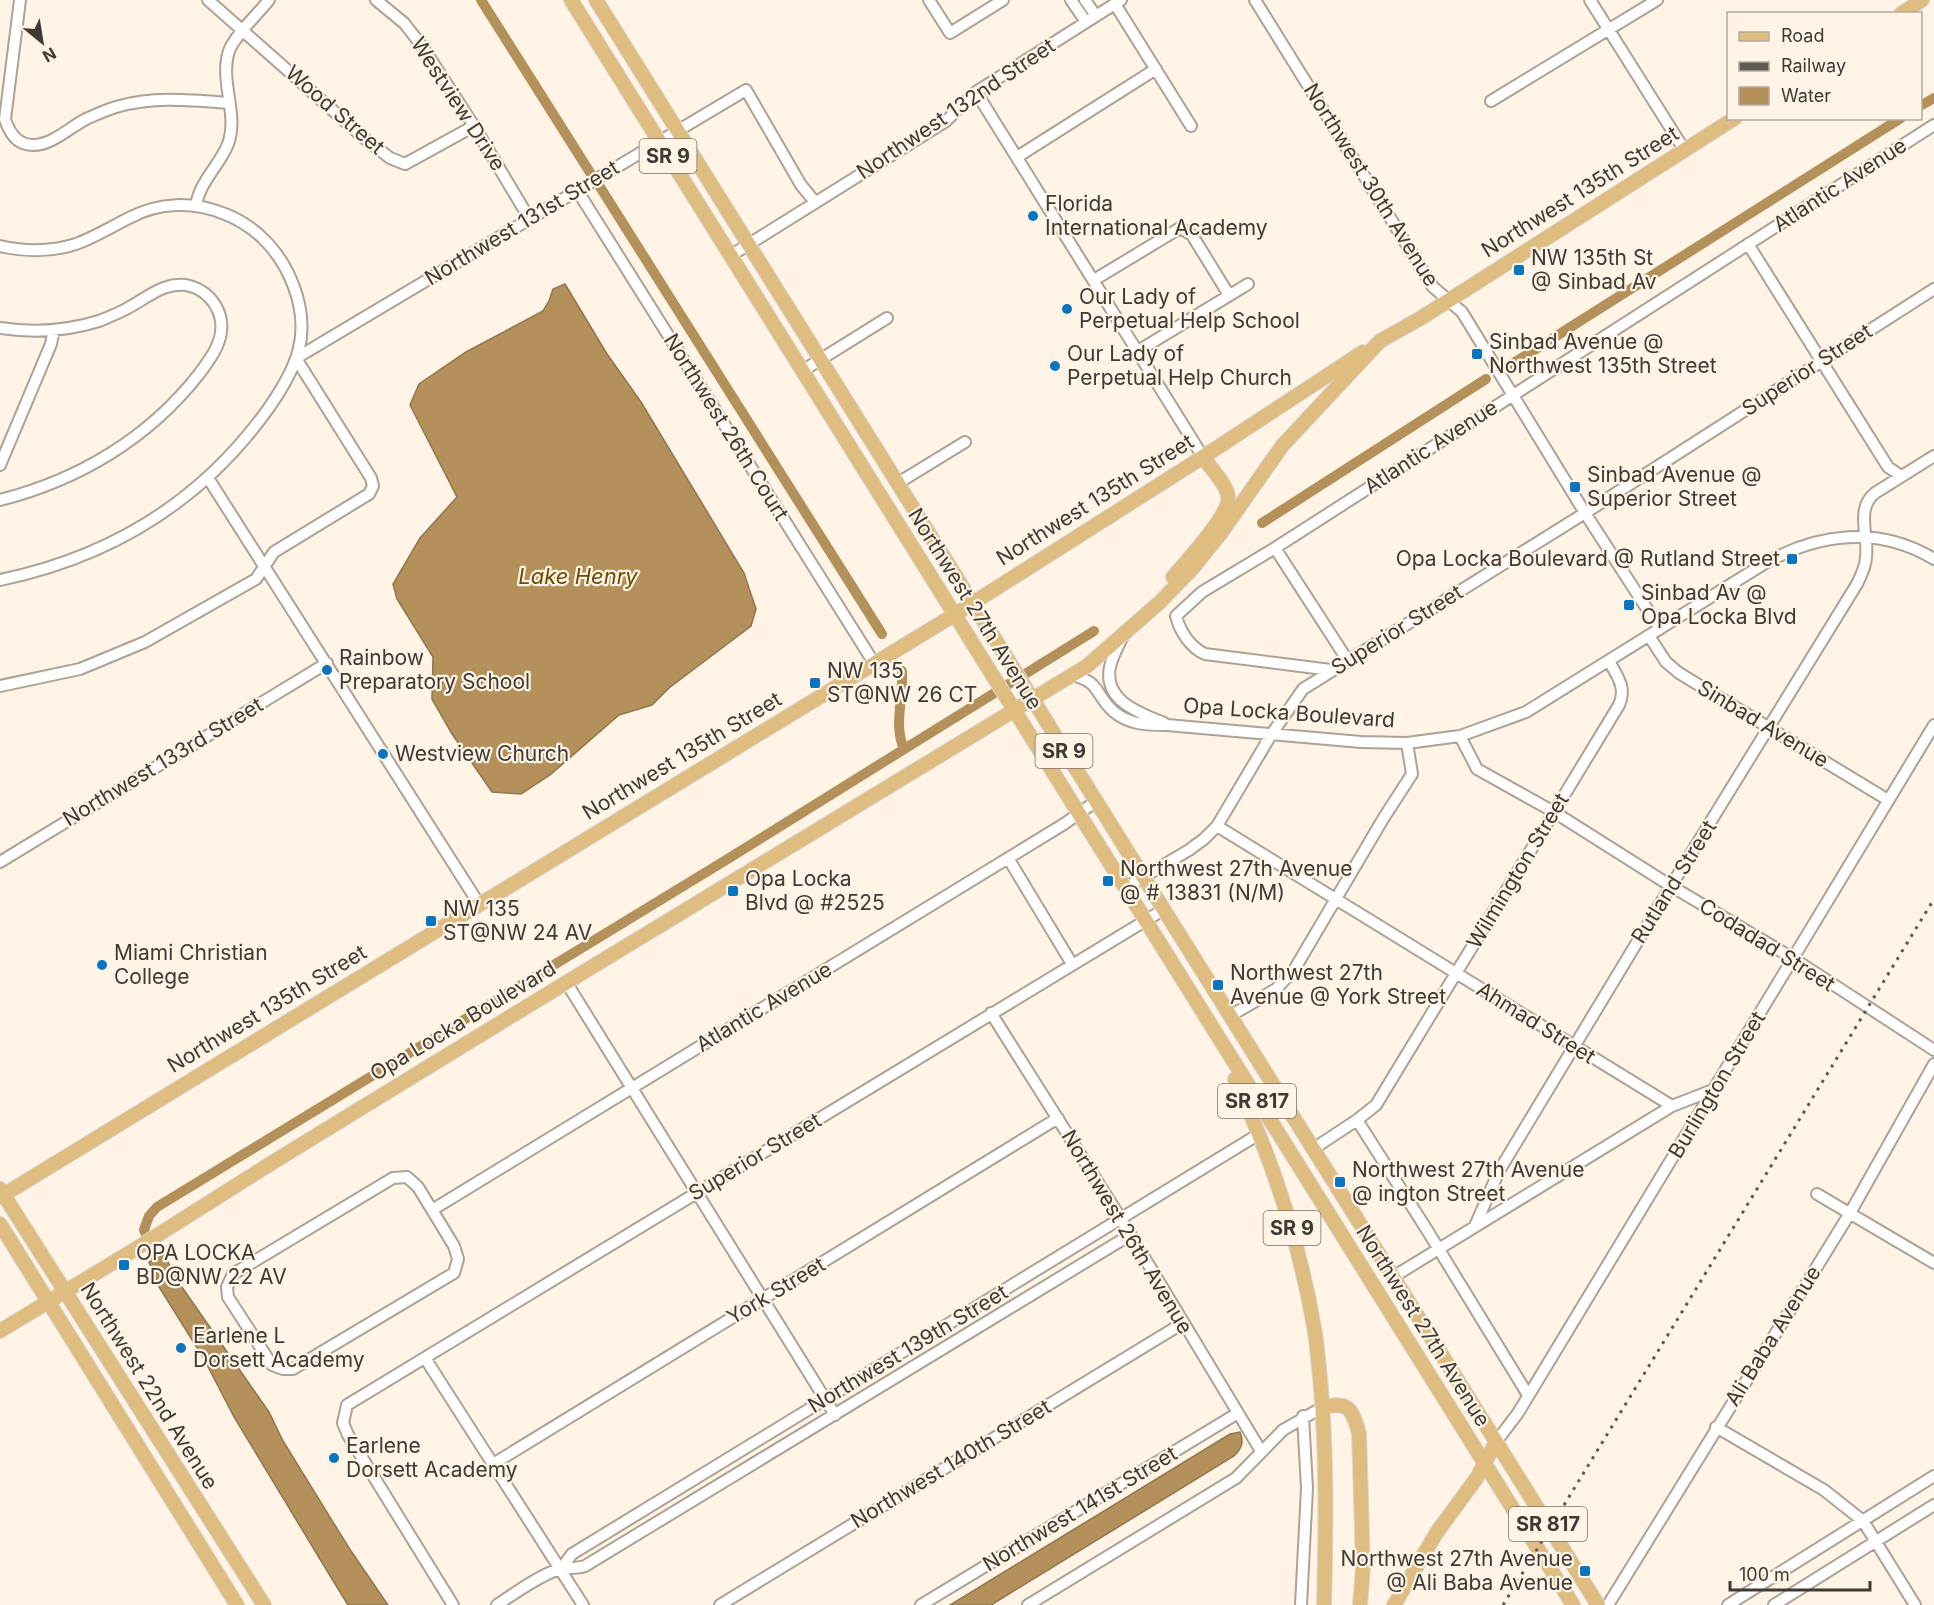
<svg xmlns="http://www.w3.org/2000/svg" width="1934" height="1605" font-family="Inter,sans-serif">
	<style>
		.water { fill: #b4905b; stroke: #91764f; stroke-width: 1.5 }
		.lines { fill: none; stroke-linecap: round; stroke-linejoin: round }
		.canal { stroke: #b4905b; stroke-width: 10 }
		.minor-casing { stroke: #aca295; stroke-width: 14 }
		.major-casing { stroke: #d8d8d6; stroke-width: 16 }
		.minor { stroke: #fff; stroke-width: 10 }
		.major { stroke: #dfbc80; stroke-width: 14 }
		.rail { stroke: #5e5952; stroke-width: 3; stroke-dasharray: 3 6; stroke-linecap: butt }
		.poi-dot { fill: #0974bf; stroke: #fff4e5; stroke-width: 2 }
		.labels { text-anchor: middle; stroke-width: 4.5; stroke-linejoin: round; paint-order: stroke }
		.shield { fill: #fff4e5; stroke: #787269; stroke-width: 1.5 }
		.shield-label { font-size: 20px; font-weight: bold; fill: #3e3a34 }
		.street-label { font-size: 21px; fill: #3e3a34; stroke: #fff4e5 }
		.poi-label { font-size: 21px; fill: #3e3a34; stroke: #fff4e5; text-anchor: start }
		.water-label { font-size: 22px; font-style: italic; fill: #6e4a03; stroke: #fff4e5 }
	</style>
	<rect width="100%" height="100%" fill="#fff4e5"/>
	<path class="water" d="M565,284L607,354L641,402L744,573L756,609L751,626L669,688L652,705L619,715L550,775L521,794L492,792L452,734L432,699L433,657L397,599L393,584L420,538L457,497L410,405L419,384L466,352L543,311L549,301L553,289Z
		M164,1254L177,1280L269,1412L283,1441L349,1548L388,1605H348L332,1579L234,1417L204,1359L159,1287L149,1262Z
		M1240,1432C1244,1442 1242,1448 1234,1456L991,1605H950L1230,1434Z"/>
	<g class="lines">
		<path class="canal" d="M481,0L591,174
			M1920,106L1934,98
			M600,187L882,634
			M1509,366L1901,118
			M1262,523L1486,379
			M902,671C904,698 893,724 904,749
			M156,1258L144,1230L149,1216L157,1207L726,860L1094,631"/>
		<defs>
			<path id="minor" d="M20,0L5,119C9,132 17,145 33,145C52,145 69,128 86,119C95,115 106,110 116,107C153,96 191,100 229,103
				M208,0L364,138L390,158L405,164L474,126
				M376,0L404,23L422,46L474,126L529,218
				M929,0L950,33L1003,0
				M1071,0L1086,22
				M1085,0L1096,16
				M1255,0L1433,287L1462,312L1585,513L1660,629
				M1590,0L1685,151
				M1115,4L1191,126
				M976,92L1203,457
				M1491,101L1657,0
				M1017,157L1156,69
				M577,190L874,663
				M196,206C199,182 220,165 228,144C239,114 219,81 229,51C235,35 258,14 269,0
				M1748,244L1888,467L1901,476
				M0,246C26,252 51,252 76,244C95,237 111,227 129,218C159,202 193,201 225,214C258,227 282,254 294,287C312,336 296,369 268,409C202,501 111,557 0,580
				M730,256L946,121L976,92L1121,0
				M1094,280L1180,228L1192,235L1229,295
				M0,328C33,333 67,331 99,321C109,317 119,313 128,308C148,297 166,280 190,286C205,290 216,302 220,316C226,338 212,357 199,374C149,438 79,480 0,500
				M1138,351L1248,284
				M298,357L746,90L801,185L815,202
				M802,371L887,318
				M0,465L51,344L54,330
				M208,478L479,904
				M898,483L965,442
				M1275,548L1348,661
				M1123,636C1118,646 1112,657 1110,667C1103,701 1140,713 1164,723
				M1649,636L1666,662L1679,673L1888,800
				M1331,670L1205,654C1191,648 1180,632 1176,616L1202,592L1275,548L1934,125
				M1072,675C1101,682 1095,695 1113,711C1129,725 1147,725 1167,725L1361,742L1407,743L1460,736L1526,712L1762,565C1817,533 1878,525 1934,559
				M0,686L80,669L145,642L256,579L274,552L369,494L373,486L371,478L297,360
				M1460,736L1477,769L1554,812L1671,886L1794,959L1934,1050
				M1217,826L1672,1106
				M1008,858L1072,964
				M0,862L327,663
				M1125,888L1189,850L1204,839L1217,826L1271,735L1303,689L1585,513L1934,289
				M566,982L835,1415
				M991,1013L1121,1219L1261,1451
				M1230,1016L1276,989L1294,970L1383,819L1412,774L1407,743
				M1357,1120L1427,1230L1528,1395
				M1313,1149L1357,1120L1376,1105L1619,705C1627,688 1617,676 1609,661
				M407,1177L418,1187L454,1246L458,1259L454,1273L293,1369H283L272,1365L228,1297L227,1287L233,1274L393,1178Z
				M1817,1194L1934,1263
				M432,1210L1064,824L1095,802
				M1475,1226L1499,1171L1671,886L1857,584C1861,576 1866,566 1866,557C1869,536 1855,509 1875,493L1934,456
				M1393,1277L1672,1106L1713,1090
				M425,1358L583,1605
				M1716,1427L1824,1490L1863,1521L1915,1605
				M1496,1442L1518,1413L1934,725
				M493,1464L1058,1118
				M561,1569L572,1554L1259,1134
				M453,1605L348,1435L343,1423L347,1405L1163,910
				M497,1605C512,1595 544,1572 561,1569C569,1567 577,1569 585,1566L1130,1235
				M720,1605L1183,1323
				M921,1605L1238,1413
				M1028,1605L1236,1478L1283,1430L1323,1407
				M1301,1605L1307,1488L1303,1416
				M1608,1605L1850,1213L1934,1064
				M1728,1605L1934,1476
				M1774,1605L1934,1505"/>
			<path id="major" d="M571,0L1573,1605
				M596,0L1598,1605
				M1901,14L1922,0
				M1173,577C1185,563 1231,514 1228,496C1227,485 1209,466 1203,457
				M1235,1079C1272,1158 1299,1241 1314,1327C1317,1343 1318,1360 1320,1377C1327,1453 1326,1529 1324,1605
				M0,1189L264,1605
				M0,1197L954,615L1203,457L1363,352
				M0,1224L237,1605
				M0,1331L134,1250L270,1164L513,1015L1087,666L1160,602L1192,569L1221,533L1282,446L1380,341L1421,318L1735,118
				M1323,1407C1349,1401 1352,1409 1359,1433L1363,1567L1360,1605
				M1394,1605L1437,1532L1476,1479L1496,1442"/>
		</defs>
		<use href="#minor" class="minor-casing"/>
		<use href="#major" class="major-casing"/>
		<use href="#minor" class="minor"/>
		<use href="#major" class="major"/>
		<path class="rail" d="M1503,1605L1934,899"/>
	</g>
	<g class="poi-dot">
		<circle cx="1033" cy="216" r="6"/>
		<rect x="1513" y="264" width="12" height="12" rx="3"/>
		<circle cx="1067" cy="309" r="6"/>
		<rect x="1471" y="348" width="12" height="12" rx="3"/>
		<circle cx="1055" cy="366" r="6"/>
		<rect x="1569" y="481" width="12" height="12" rx="3"/>
		<rect x="1786" y="553" width="12" height="12" rx="3"/>
		<rect x="1623" y="599" width="12" height="12" rx="3"/>
		<circle cx="327" cy="670" r="6"/>
		<rect x="809" y="677" width="12" height="12" rx="3"/>
		<circle cx="383" cy="754" r="6"/>
		<rect x="1102" y="875" width="12" height="12" rx="3"/>
		<rect x="727" y="885" width="12" height="12" rx="3"/>
		<rect x="425" y="915" width="12" height="12" rx="3"/>
		<circle cx="102" cy="965" r="6"/>
		<rect x="1212" y="979" width="12" height="12" rx="3"/>
		<rect x="1334" y="1176" width="12" height="12" rx="3"/>
		<rect x="118" y="1259" width="12" height="12" rx="3"/>
		<circle cx="181" cy="1348" r="6"/>
		<circle cx="334" cy="1458" r="6"/>
		<rect x="1579" y="1565" width="12" height="12" rx="3"/>
	</g>
	<g class="labels">
		<g class="shield">
			<rect x="639.5" y="139" width="57" height="34" rx="4.5"/>
			<rect x="1035.5" y="734" width="57" height="34" rx="4.5"/>
			<rect x="1218" y="1084" width="78" height="34" rx="4.5"/>
			<rect x="1263.5" y="1211" width="57" height="34" rx="4.5"/>
			<rect x="1509" y="1507" width="78" height="34" rx="4.5"/>
		</g>
		<g class="shield-label">
			<text x="668" y="163">SR 9</text>
			<text x="1064" y="758">SR 9</text>
			<text x="1257" y="1108">SR 817</text>
			<text x="1292" y="1235">SR 9</text>
			<text x="1548" y="1531">SR 817</text>
		</g>
		<g class="street-label">
			<text transform="translate(458 104) rotate(57)" y="7">Westview Drive</text>
			<text transform="translate(956 109) rotate(-34)" y="7">Northwest 132nd Street</text>
			<text transform="translate(335 110) rotate(41)" y="7">Wood Street</text>
			<text transform="translate(1371 185) rotate(58)" y="7">Northwest 30th Avenue</text>
			<text transform="translate(1840 185) rotate(-33)" y="7">Atlantic Avenue</text>
			<text transform="translate(1580 192) rotate(-32)" y="7">Northwest 135th Street</text>
			<text transform="translate(522 223) rotate(-31)" y="7">Northwest 131st Street</text>
			<text transform="translate(1807 370) rotate(-33)" y="7">Superior Street</text>
			<text transform="translate(726 427) rotate(58)" y="7">Northwest 26th Court</text>
			<text transform="translate(1431 447) rotate(-33)" y="7">Atlantic Avenue</text>
			<text transform="translate(1095 500) rotate(-32)" y="7">Northwest 135th Street</text>
			<text transform="translate(975 609) rotate(58)" y="7">Northwest 27th Avenue</text>
			<text transform="translate(1397 630) rotate(-32)" y="7">Superior Street</text>
			<text transform="translate(1289 713) rotate(4)" y="7">Opa Locka Boulevard</text>
			<text transform="translate(1763 724) rotate(31)" y="7">Sinbad Avenue</text>
			<text transform="translate(682 756) rotate(-31)" y="7">Northwest 135th Street</text>
			<text transform="translate(163 762) rotate(-31)" y="7">Northwest 133rd Street</text>
			<text transform="translate(1518 871) rotate(-59)" y="7">Wilmington Street</text>
			<text transform="translate(1674 882) rotate(-58)" y="7">Rutland Street</text>
			<text transform="translate(1767 945) rotate(32)" y="7">Codadad Street</text>
			<text transform="translate(764 1007) rotate(-31)" y="7">Atlantic Avenue</text>
			<text transform="translate(267 1009) rotate(-31)" y="7">Northwest 135th Street</text>
			<text transform="translate(463 1021) rotate(-31)" y="7">Opa Locka Boulevard</text>
			<text transform="translate(1536 1023) rotate(32)" y="7">Ahmad Street</text>
			<text transform="translate(1717 1085) rotate(-59)" y="7">Burlington Street</text>
			<text transform="translate(755 1157) rotate(-31)" y="7">Superior Street</text>
			<text transform="translate(1127 1232) rotate(59)" y="7">Northwest 26th Avenue</text>
			<text transform="translate(776 1291) rotate(-31)" y="7">York Street</text>
			<text transform="translate(1423 1326) rotate(58)" y="7">Northwest 27th Avenue</text>
			<text transform="translate(1773 1336) rotate(-58)" y="7">Ali Baba Avenue</text>
			<text transform="translate(908 1349) rotate(-31)" y="7">Northwest 139th Street</text>
			<text transform="translate(149 1386) rotate(58)" y="7">Northwest 22nd Avenue</text>
			<text transform="translate(951 1464) rotate(-31)" y="7">Northwest 140th Street</text>
			<text transform="translate(1080 1509) rotate(-31)" y="7">Northwest 141st Street</text>
		</g>
		<g class="poi-label">
			<text x="1045" y="211">Florida<tspan x="1045" dy="24">International Academy</tspan></text>
			<text x="1531" y="265">NW 135th St<tspan x="1531" dy="24">@ Sinbad Av</tspan></text>
			<text x="1079" y="304">Our Lady of<tspan x="1079" dy="24">Perpetual Help School</tspan></text>
			<text x="1489" y="349">Sinbad Avenue @<tspan x="1489" dy="24">Northwest 135th Street</tspan></text>
			<text x="1067" y="361">Our Lady of<tspan x="1067" dy="24">Perpetual Help Church</tspan></text>
			<text x="1587" y="482">Sinbad Avenue @<tspan x="1587" dy="24">Superior Street</tspan></text>
			<text x="1780" y="566" text-anchor="end">Opa Locka Boulevard @ Rutland Street</text>
			<text x="1641" y="600">Sinbad Av @<tspan x="1641" dy="24">Opa Locka Blvd</tspan></text>
			<text x="339" y="665">Rainbow<tspan x="339" dy="24">Preparatory School</tspan></text>
			<text x="827" y="678">NW 135<tspan x="827" dy="24">ST@NW 26 CT</tspan></text>
			<text x="395" y="761">Westview Church</text>
			<text x="1120" y="876">Northwest 27th Avenue<tspan x="1120" dy="24">@ # 13831 (N/M)</tspan></text>
			<text x="745" y="886">Opa Locka<tspan x="745" dy="24">Blvd @ #2525</tspan></text>
			<text x="443" y="916">NW 135<tspan x="443" dy="24">ST@NW 24 AV</tspan></text>
			<text x="114" y="960">Miami Christian<tspan x="114" dy="24">College</tspan></text>
			<text x="1230" y="980">Northwest 27th<tspan x="1230" dy="24">Avenue @ York Street</tspan></text>
			<text x="1352" y="1177">Northwest 27th Avenue<tspan x="1352" dy="24">@ ington Street</tspan></text>
			<text x="136" y="1260">OPA LOCKA<tspan x="136" dy="24">BD@NW 22 AV</tspan></text>
			<text x="193" y="1343">Earlene L<tspan x="193" dy="24">Dorsett Academy</tspan></text>
			<text x="346" y="1453">Earlene<tspan x="346" dy="24">Dorsett Academy</tspan></text>
			<text x="1573" y="1566" text-anchor="end">Northwest 27th Avenue<tspan x="1573" dy="24">@ Ali Baba Avenue</tspan></text>
		</g>
		<g class="water-label">
			<text x="578" y="584">Lake Henry</text>
		</g>
	</g>
	<rect x="1727" y="12" width="195" height="108" fill="#fff4e5" stroke="#b2aa9e" stroke-width="1.5"/>
	<rect x="1739" y="32" width="30" height="9" fill="#dfbc80" stroke="#b2aa9e" stroke-width="1.5"/>
	<text x="1781" y="42" font-size="18" fill="#3e3a34">Road</text>
	<rect x="1739" y="62" width="30" height="9" fill="#5e5952" stroke="#b2aa9e" stroke-width="1.5"/>
	<text x="1781" y="72" font-size="18" fill="#3e3a34">Railway</text>
	<rect x="1739" y="87" width="30" height="18" fill="#b4905b" stroke="#b2aa9e" stroke-width="1.5"/>
	<text x="1781" y="102" font-size="18" fill="#3e3a34">Water</text>
	<g transform="translate(42 42) rotate(150)" stroke="#fff4e5" stroke-width="4.5" paint-order="stroke">
	<path d="M0-4.5L10 22L0 15L-10 22Z" fill="#3e3a34"/>
	<text y="-9" font-size="16" font-weight="bold" text-anchor="middle" fill="#3e3a34">N</text>
	</g>
	<path d="M1730 1581v9h140v-9" fill="none" stroke="#3e3a34" stroke-width="3"/>
	<text x="1739" y="1581" font-size="18" fill="#3e3a34" stroke="#fff4e5" stroke-width="4.5" paint-order="stroke">100 m</text>
</svg>
